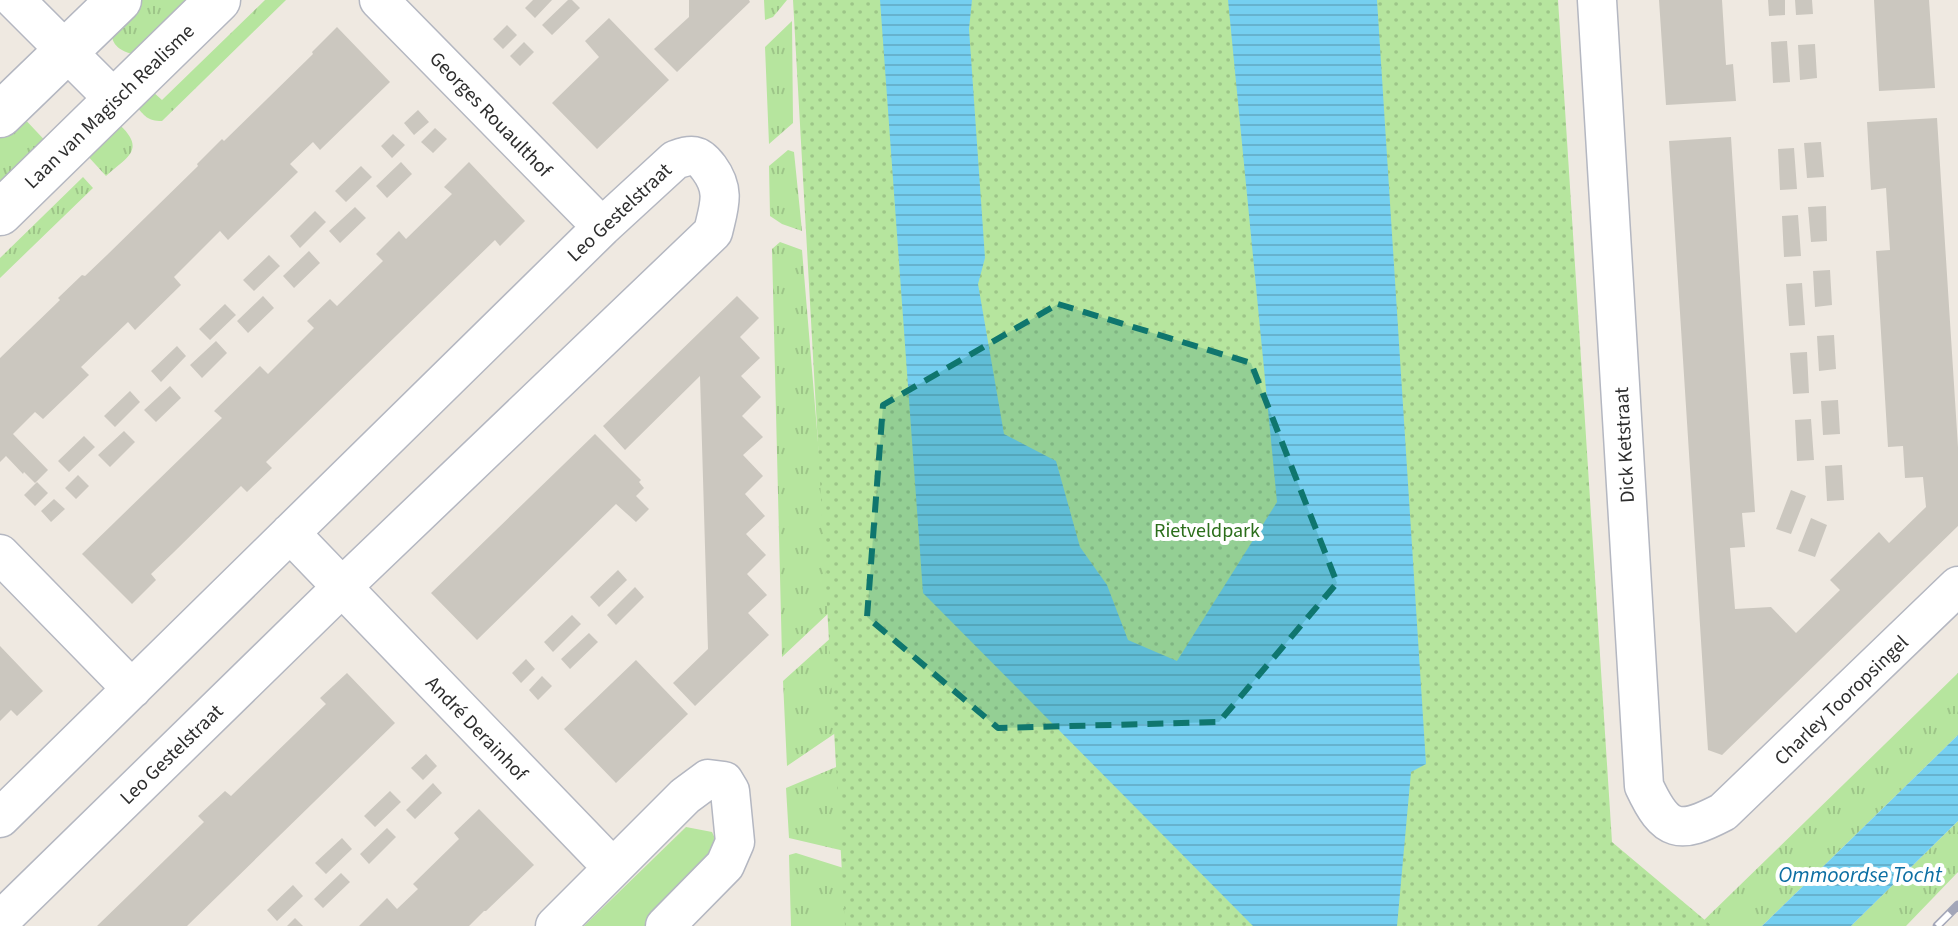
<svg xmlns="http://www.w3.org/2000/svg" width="1958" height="926" font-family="'Source Sans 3',sans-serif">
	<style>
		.grass { fill: url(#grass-tufts) }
		.park { fill: url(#park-dots) }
		.garden { fill: #b6e59e }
		.water { fill: url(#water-rules) }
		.building { fill: #cbc7bf }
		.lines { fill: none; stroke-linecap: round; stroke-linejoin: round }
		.minor-casing { stroke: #b4b7c1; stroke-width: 41 }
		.secondary-casing { stroke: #b4b7c1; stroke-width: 47 }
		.minor { stroke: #fff; stroke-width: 38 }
		.secondary { stroke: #fff; stroke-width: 44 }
		.rail-casing { stroke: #a3a6b8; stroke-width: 9 }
		.rail { stroke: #fff; stroke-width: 6; stroke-dasharray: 18; stroke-linecap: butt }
		.marked { fill: #0f766e; fill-opacity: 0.2; stroke: #0f766e; stroke-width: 6; stroke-dasharray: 16 10; stroke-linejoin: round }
		.labels { text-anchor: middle; stroke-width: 8; stroke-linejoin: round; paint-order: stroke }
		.street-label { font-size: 20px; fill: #2e2e2e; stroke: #fff }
		.park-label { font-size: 20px; fill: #2c6e1b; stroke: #fff }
		.water-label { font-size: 22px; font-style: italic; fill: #0d6fa3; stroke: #fff }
	</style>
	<defs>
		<pattern id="grass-tufts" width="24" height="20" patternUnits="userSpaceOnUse" patternTransform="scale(2)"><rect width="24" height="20" fill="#b6e59e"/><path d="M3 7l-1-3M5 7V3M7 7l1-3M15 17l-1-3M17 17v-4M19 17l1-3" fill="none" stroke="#9dc588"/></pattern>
		<pattern id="park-dots" width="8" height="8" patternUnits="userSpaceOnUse" patternTransform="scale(2)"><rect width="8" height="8" fill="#b6e59e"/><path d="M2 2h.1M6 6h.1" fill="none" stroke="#9dc588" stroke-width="1.8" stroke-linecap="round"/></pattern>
		<pattern id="water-rules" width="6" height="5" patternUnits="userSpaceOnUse" patternTransform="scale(2)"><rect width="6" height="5" fill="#75cff0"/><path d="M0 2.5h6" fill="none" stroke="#66b2ce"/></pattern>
	</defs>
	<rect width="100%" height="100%" fill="#efe9e1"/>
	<path class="grass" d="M135,0H203L134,54C121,52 107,43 114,27C119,18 129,8 135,0Z
		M265,0H286L162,121C147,121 145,116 135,105L152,91L162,100Z
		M764,0H787L773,17L765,20Z
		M792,21L793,123L769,144L765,47Z
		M20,114L52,148L0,198V134Z
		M120,125C146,150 127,157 106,176L85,153Z
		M788,150L794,152L802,231L782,224L770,216L769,166Z
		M83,177L93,188L0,278V258Z
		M780,242L802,250L832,610L782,657L772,249Z
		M834,635L840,730L787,766L783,681Z
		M1958,673V735L1762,926H1698Z
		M841,765L853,853L789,838L786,788Z
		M1958,821V872L1906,926H1851Z
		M796,853L853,871L858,926H791L789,855Z"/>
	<path class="park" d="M793,0H1558L1612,842L1712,926H845Z"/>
	<path class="garden" d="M686,827L712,832L718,845L648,926H584Z"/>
	<path class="water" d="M880,0H972L969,29L985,258L978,284L1004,434L1056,461L1080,547L1107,585L1128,640L1177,661L1277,502L1228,0H1377L1426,764L1411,772L1397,926H1253L923,593Z
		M1958,735V821L1851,926H1762Z"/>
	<path class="building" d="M533,0H552L535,18L525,8Z
		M568,0H572L580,8L552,35L542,25Z
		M689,0H749L750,2L677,72L654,49L689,17Z
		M1659,0H1722L1726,65L1733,64L1736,101L1666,105Z
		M1768,0H1785V15L1769,16Z
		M1795,0H1812L1813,14L1796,15Z
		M1874,0H1929L1935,88L1879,91Z
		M609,18L669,80L597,149L552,103L599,57L585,41Z
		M507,25L517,35L503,49L493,39Z
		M337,27L390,82L320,150L313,142L290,164L298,172L228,240L220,231L174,277L181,285L135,330L128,322L81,367L89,375L43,419L35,412L13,434L48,470L35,483L24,472L23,474L6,456L0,462V358L60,300L58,298L82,275L85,276L107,255L198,166L197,164L222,139L224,141L313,54L312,52Z
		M1787,41L1790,82L1773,83L1771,42Z
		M524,42L534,52L520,66L510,56Z
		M1815,44L1817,78L1800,80L1798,45Z
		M418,110L429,122L414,135L404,123Z
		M1937,118L1958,447V526L1722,755L1708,750L1669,141L1731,137L1755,512L1742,513L1745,547L1730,548L1735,609L1771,607L1796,633L1840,590L1830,580L1879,532L1889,543L1926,507L1923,477L1905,478L1903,446L1888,447L1876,251L1890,250L1886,188L1871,190L1867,122Z
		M435,128L447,139L433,153L421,142Z
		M393,134L405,145L392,158L381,146Z
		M1821,142L1824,177L1807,178L1804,143Z
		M1794,148L1797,189L1780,190L1778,149Z
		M401,162L412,174L387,198L376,186Z
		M469,162L525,221L500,246L495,240L266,462L272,468L247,492L241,486L173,553L151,574L156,580L132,604L82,554L222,418L214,411L260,366L268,374L314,328L307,321L330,299L337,306L383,261L376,254L399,231L406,239L452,194L444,187Z
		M361,166L372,177L346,202L335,191Z
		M1826,206L1827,241L1811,242L1808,207Z
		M355,207L366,218L340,243L329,231Z
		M315,211L326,222L300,248L290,236Z
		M1798,215L1801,256L1784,257L1782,216Z
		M309,251L320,263L294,288L283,276Z
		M269,255L280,266L254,291L243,280Z
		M1830,270L1832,305L1815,307L1813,271Z
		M1802,283L1805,325L1789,326L1786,284Z
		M263,296L274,308L248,333L237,321Z
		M737,296L759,318L740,337L760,358L741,376L761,397L742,416L763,437L743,455L763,476L745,494L765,516L746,534L766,555L747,574L767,595L748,613L769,635L695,706L673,683L708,649L700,376L625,450L603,426Z
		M225,304L236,315L210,340L199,329Z
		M1834,335L1836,369L1819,371L1817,336Z
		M216,341L227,353L202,378L190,365Z
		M177,346L186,356L161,382L151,371Z
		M1807,352L1809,393L1793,394L1790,353Z
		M170,386L181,398L156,422L144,410Z
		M130,391L140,402L115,427L104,416Z
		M1838,400L1840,434L1823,435L1821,401Z
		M1811,419L1814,460L1797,461L1795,420Z
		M124,431L135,442L110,467L98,455Z
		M595,434L641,480L639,482L644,488L636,496L649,509L636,522L616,504L477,640L431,593Z
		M84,436L95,447L69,472L58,461Z
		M1842,465L1844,500L1827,501L1825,466Z
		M78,475L89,486L76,499L65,488Z
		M37,482L48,493L35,506L24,495Z
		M1791,490L1806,496L1791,534L1776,529Z
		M54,499L65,509L51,522L41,511Z
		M1811,518L1827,525L1815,557L1798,551Z
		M618,570L627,580L599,607L590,597Z
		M635,587L644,597L616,625L607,615Z
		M572,615L581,624L553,652L544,642Z
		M589,633L598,642L570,669L561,659Z
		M0,646L43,691L17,716L11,710L0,721Z
		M526,659L535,669L521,683L512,673Z
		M636,660L688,714L616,783L564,729Z
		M347,673L395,723L187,926H97L204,822L198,816L225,791L231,796L326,704L320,698Z
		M542,676L552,686L538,700L529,690Z
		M426,754L437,766L423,780L411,768Z
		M433,783L442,793L415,819L406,810Z
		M390,791L401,802L375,827L364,816Z
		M479,809L534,865L486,911H484L469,926H359L387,898L397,909L418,889L413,884L459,839L454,833Z
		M387,828L396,837L369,864L360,854Z
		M342,838L352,849L326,874L315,863Z
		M341,873L350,882L323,908L314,899Z
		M293,885L303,896L277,921L267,910Z
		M295,918L303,926H287Z"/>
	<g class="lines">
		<defs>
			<path id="minor" d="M15,0L115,100
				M379,0L602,227
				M1597,0L1644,786C1666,833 1679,835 1723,812L1958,586
				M290,533L613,868
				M0,554L132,689
				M0,818L602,227L675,160C692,154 698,153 709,168C726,191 719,206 713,232L342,587L0,921
				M555,926L685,796L708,779L724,781L730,791L735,842L725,865L665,926"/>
			<path id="secondary" d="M0,115L119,0
				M0,213L218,0"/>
		</defs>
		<use href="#minor" class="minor-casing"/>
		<use href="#secondary" class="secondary-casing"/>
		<use href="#minor" class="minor"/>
		<use href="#secondary" class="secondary"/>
		<defs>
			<path id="rail" d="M1937,926L1958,905"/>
		</defs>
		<use href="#rail" class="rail-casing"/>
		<use href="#rail" class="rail"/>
	</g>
	<path class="marked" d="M1058,304L1251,363L1337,583L1219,722L998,728L867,617L883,405Z"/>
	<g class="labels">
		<g class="street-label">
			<text transform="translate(109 106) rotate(-44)" y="7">Laan van Magisch Realisme</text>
			<text transform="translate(491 114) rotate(46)" y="7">Georges Rouaulthof</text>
			<text transform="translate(619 212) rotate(-43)" y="7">Leo Gestelstraat</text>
			<text transform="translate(1624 445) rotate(-93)" y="7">Dick Ketstraat</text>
			<text transform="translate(1841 700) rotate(-44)" y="7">Charley Tooropsingel</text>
			<text transform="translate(477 728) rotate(46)" y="7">André Derainhof</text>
			<text transform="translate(171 754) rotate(-44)" y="7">Leo Gestelstraat</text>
		</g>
		<g class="park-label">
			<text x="1207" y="537">Rietveldpark</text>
		</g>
		<g class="water-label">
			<text x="1860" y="882">Ommoordse Tocht</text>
		</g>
	</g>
</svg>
